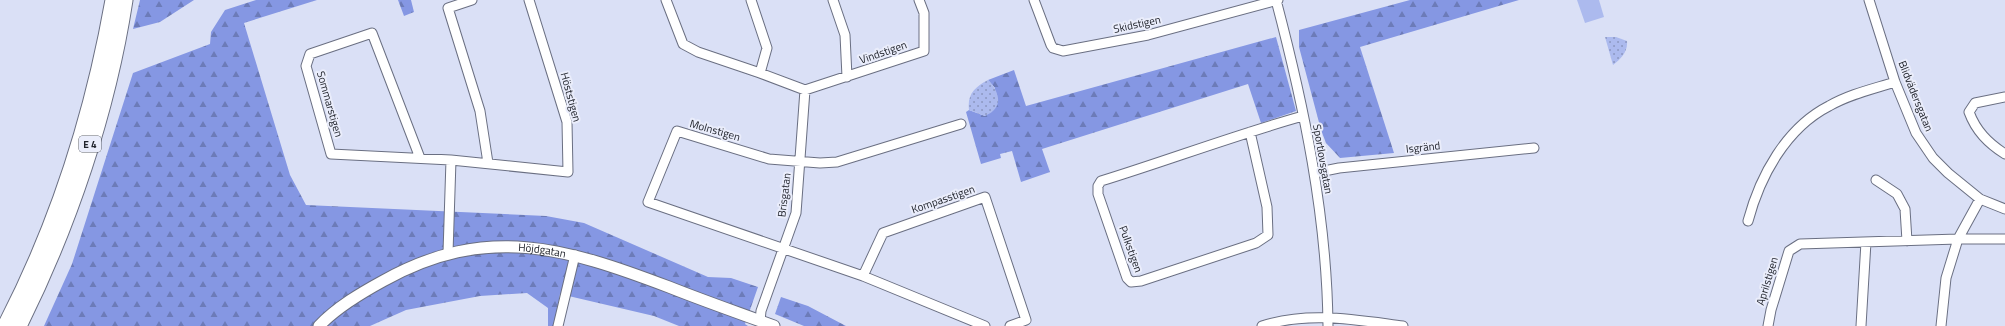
<svg xmlns="http://www.w3.org/2000/svg" width="2005" height="326" font-family="'Titillium Web',sans-serif">
	<style>
		.forest { fill: url(#forest-firs) }
		.park { fill: url(#park-dots) }
		.pitch { fill: #acbaee }
		.lines { fill: none; stroke-linecap: round; stroke-linejoin: round }
		.minor-casing { stroke: #6a6f82; stroke-width: 11 }
		.tertiary-casing { stroke: #6a6f82; stroke-width: 13 }
		.trunk-casing { stroke: #6a6f82; stroke-width: 17 }
		.minor { stroke: #fff; stroke-width: 9 }
		.tertiary { stroke: #fff; stroke-width: 11 }
		.trunk { stroke: #fff; stroke-width: 15 }
		.labels { text-anchor: middle; stroke-width: 4; stroke-linejoin: round; paint-order: stroke }
		.shield { fill: #eaedfb; stroke: #5d606a; stroke-width: 1 }
		.shield-label { font-size: 10px; font-weight: bold; fill: #21242c }
		.street-label { font-size: 11px; fill: #21242c; stroke: #eaedfb }
	</style>
	<defs>
		<pattern id="forest-firs" width="22" height="20" patternUnits="userSpaceOnUse"><rect width="22" height="20" fill="#8597e3"/><path d="M5 1l3.5 6h-7zM16 11l3.5 6h-7z" fill="#6c7bb8"/></pattern>
		<pattern id="park-dots" width="8" height="8" patternUnits="userSpaceOnUse"><rect width="8" height="8" fill="#acbaee"/><path d="M2 2h.1M6 6h.1" fill="none" stroke="#8c97c1" stroke-width="1.8" stroke-linecap="round"/></pattern>
	</defs>
	<rect width="100%" height="100%" fill="#dae0f6"/>
	<path class="forest" d="M140,0H194L160,22L133,29Z
		M256,0H317L244,23L290,175L306,205L546,216L584,223L708,277L731,278L758,287L745,324L748,326H679L654,316L560,294L554,326H548V308L527,293L480,296L406,310L370,326H44L72,264L133,73L210,44L211,32L225,10Z
		M398,0H411L414,12L404,16Z
		M1410,0H1519L1360,47L1394,153L1340,158L1326,143L1321,130L1299,47V30Z
		M1276,37L1296,111L1261,123L1248,84L1042,149L1050,172L1021,182L1012,151L1000,154L1001,158L981,164L966,112L969,110L985,116L995,88L988,80L1014,70L1026,106Z
		M781,297L808,306L846,326H804L775,314Z"/>
	<path class="park" d="M1605,37H1616L1627,41C1628,52 1621,59 1613,65Z
		M988,80C1000,92 1004,108 985,116L969,110C967,94 975,87 988,80Z"/>
	<path class="pitch" d="M1577,0H1599L1604,17L1585,23Z"/>
	<g class="lines">
		<defs>
			<path id="minor" d="M472,0L448,8L480,111L488,163
				M666,0L683,44L698,52L760,73L805,90
				M751,0L767,48L760,73
				M833,0L845,35L847,77
				M1034,0L1051,45L1053,48L1063,51L1148,35L1278,0
				M1276,0C1304,106 1327,216 1328,326
				M1869,0L1895,82L1916,133L1933,158L1948,173L1980,199L2005,209
				M805,90L924,51V13L919,0
				M2005,97L1975,103L1969,112C1976,131 1988,143 2005,154
				M961,124L837,162L820,163L769,159L677,131L648,202L863,276L985,326
				M1250,132L1267,207L1268,235L1256,243L1141,281L1131,282L1127,278L1098,194V186L1101,181C1169,160 1235,135 1303,116
				M420,158L372,33L310,54L306,66L331,154L451,160L568,172L567,122L529,0
				M1314,173L1339,168L1534,148
				M1876,180L1897,194L1905,209L1907,241
				M1748,221C1760,176 1786,128 1829,106C1850,94 1873,89 1895,82
				M448,253L451,160
				M863,276L883,233L985,197L1026,320L1010,326
				M760,321L761,311L796,213L805,90
				M558,326L575,255
				M1262,326C1308,311 1356,320 1403,326
				M1768,326L1771,310L1789,251L1800,244L1958,239H2005
				M1861,326L1866,242
				M1941,326L1946,278L1958,239L1980,199"/>
			<g id="tertiary">
				<path id="s1" d="M319,326C337,307 361,293 383,281C487,223 566,248 669,287C704,301 739,313 774,326"/>
			</g>
			<path id="trunk" d="M5,326C58,224 93,113 113,0
				M19,326C69,226 108,111 125,0"/>
		</defs>
		<use href="#minor" class="minor-casing"/>
		<use href="#tertiary" class="tertiary-casing"/>
		<use href="#trunk" class="trunk-casing"/>
		<use href="#minor" class="minor"/>
		<use href="#tertiary" class="tertiary"/>
		<use href="#trunk" class="trunk"/>
	</g>
	<g class="labels">
		<rect class="shield" x="79" y="136" width="22" height="16" rx="3"/>
		<g class="shield-label">
			<text x="90" y="148">E 4</text>
		</g>
		<g class="street-label">
			<text transform="translate(1137 24) rotate(-12)" y="4">Skidstigen</text>
			<text transform="translate(883 52) rotate(-19)" y="4">Vindstigen</text>
			<text transform="translate(1916 96) rotate(68)" y="4">Blidvädersgatan</text>
			<text transform="translate(571 97) rotate(75)" y="4">Höststigen</text>
			<text transform="translate(330 104) rotate(74)" y="4">Sommarstigen</text>
			<text transform="translate(715 130) rotate(16)" y="4">Molnstigen</text>
			<text transform="translate(1423 147) rotate(-6)" y="4">Isgränd</text>
			<text transform="translate(1323 159) rotate(80)" y="4">Sportlovsgatan</text>
			<text transform="translate(784 195) rotate(-83)" y="4">Brisgatan</text>
			<text transform="translate(943 199) rotate(-19)" y="4">Kompasstigen</text>
			<text transform="translate(1131 249) rotate(70)" y="4">Pulkstigen</text>
			<text dy="4" stroke="none"><textPath href="#s1" startOffset="244">Höjdgatan</textPath></text>
			<text transform="translate(1767 281) rotate(-73)" y="4">Aprilstigen</text>
		</g>
	</g>
</svg>
